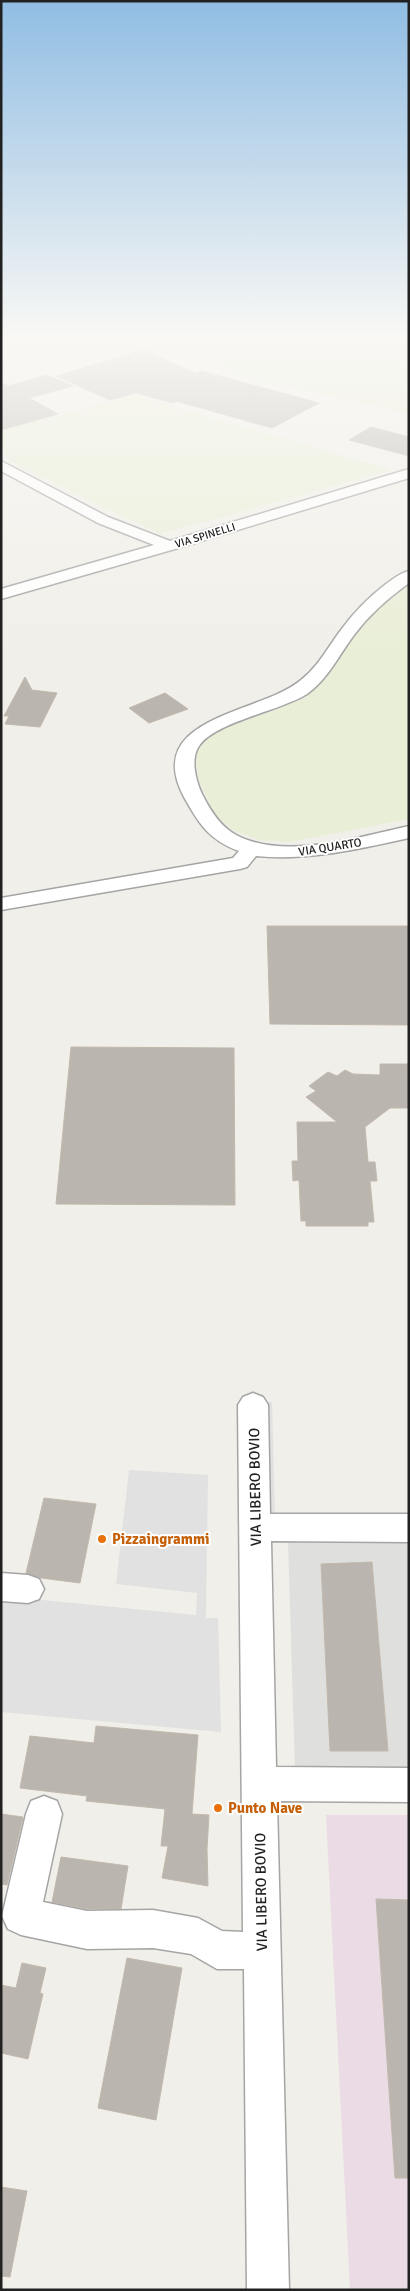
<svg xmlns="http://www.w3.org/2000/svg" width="410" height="2291" font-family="Signika,sans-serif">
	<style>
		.residential { fill: #dfdfde }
		.industrial { fill: #eadbe5 }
		.farmland { fill: #e9eed6 }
		.parking { fill: #e1e1e1 }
		.building { fill: #bab5ae; stroke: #c2b9ac }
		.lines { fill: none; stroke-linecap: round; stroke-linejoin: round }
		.minor-casing { stroke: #a5a5a5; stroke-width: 3 }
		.minor { fill: #fff; fill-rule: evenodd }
		.food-dot { fill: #e8710a; stroke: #fff; stroke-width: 2 }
		.labels { text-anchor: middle; stroke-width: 4; stroke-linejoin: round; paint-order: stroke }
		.far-street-label { font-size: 11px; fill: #212121; stroke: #fff }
		.street-label { font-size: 12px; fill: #212121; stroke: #fff }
		.near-street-label { font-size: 15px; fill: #212121; stroke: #fff }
		.near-food-label { font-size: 15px; font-weight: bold; fill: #c56008; stroke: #fff; text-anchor: start }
	</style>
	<rect width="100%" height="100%" fill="#f1efe9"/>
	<path class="residential" d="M288,1542L409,1543V1772L295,1771Z"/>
	<path class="industrial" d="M326,1815H409V2290H350Z"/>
	<path class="farmland" d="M276,337H409V413L254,380L212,365Z
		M135,395L392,470L160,534L8,461L1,448V430Z
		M409,584V819L289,842L260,840L232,830L214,813L199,781L194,750L209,735L306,697L325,679L355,634L380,606Z"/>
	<path class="parking" d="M257,1402H272L275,1517L258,1510Z
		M129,1470L208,1475L206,1618H218L221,1732L1,1712V1596L196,1615L197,1593L116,1584Z"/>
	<path class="building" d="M144,350L195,373L201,371L319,403L272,428L176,401L174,403L136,393L110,400L56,376Z
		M46,375L73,386L29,398L58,414L1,430V382L8,386Z
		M371,427L409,437V456L349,440Z
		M25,677L32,690L57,693L40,727L5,724L9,716H4Z
		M165,693L188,709L149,723L129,708Z
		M267,926H409V1025L270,1024Z
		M71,1047L234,1048L235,1205L56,1204Z
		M380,1064H409V1108H390L365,1127L368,1162H375L377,1181H370L374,1222H368V1226H306V1221H301L299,1180L293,1181L292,1161H298L297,1122H337L306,1097L316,1091L309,1086L328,1072L337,1076L345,1070L353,1074L380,1075Z
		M44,1498L96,1504L80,1583L41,1578L26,1573Z
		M372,1562L388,1751H330L321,1564Z
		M96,1726L198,1735L192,1814L209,1815L207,1849L208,1886L162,1878L168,1846H161L165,1809L86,1801L87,1796L20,1788L30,1736L94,1743Z
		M1,1814L23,1817L7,1885L1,1884Z
		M61,1857L128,1866L121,1909H87L52,1902Z
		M376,1899L409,1900V2178H395Z
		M127,1958L182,1968L156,2120L98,2108Z
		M22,1963L46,1968L40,1993L43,1994L28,2059L1,2053V1985L16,1988Z
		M1,2187L27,2191L10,2277L1,2276Z"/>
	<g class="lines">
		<defs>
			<path id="minor" d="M1,461L108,517L170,541L409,469V478L175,549L1,599V589L154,545L98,523L1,471Z
				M409,571V583C388,598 369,615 354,635C339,655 328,679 307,694C280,711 215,722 199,746C190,759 196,781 202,794C210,810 221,828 238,836C286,860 359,837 409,826V838C358,849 309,861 256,856L247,867L240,869L1,910V898L233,858L239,851C209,840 199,824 184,797C141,716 261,714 301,680C318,667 328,647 341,630C354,612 369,597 386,584C393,579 400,573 409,571Z
				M253,1393L263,1397L268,1405L270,1514H409V1542L271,1541L276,1767L409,1768V1802L277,1801L289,2290H247L244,1969H217L191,1954L153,1948L87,1949L21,1935L8,1929L2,1916L26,1814L31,1801L44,1796L57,1801L62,1814L43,1902L87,1911L153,1910L198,1918L222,1931L243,1932L238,1405L243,1397Z
				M1,1573L28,1575L39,1579L44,1589L39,1599L28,1603L1,1601Z"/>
		</defs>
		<use href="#minor" class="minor-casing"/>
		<use href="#minor" class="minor"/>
	</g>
	<linearGradient id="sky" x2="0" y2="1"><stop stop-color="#90bde3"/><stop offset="0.51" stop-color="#f9f8f5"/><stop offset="1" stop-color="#f9f8f5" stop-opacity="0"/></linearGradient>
	<rect width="410" height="658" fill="url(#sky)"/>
	<g class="food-dot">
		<circle cx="102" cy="1539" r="5"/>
		<circle cx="218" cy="1808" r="5"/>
	</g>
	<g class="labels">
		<g class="far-street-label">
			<text transform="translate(205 535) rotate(-17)" y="4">VIA SPINELLI</text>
		</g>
		<g class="street-label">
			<text transform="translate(330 847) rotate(-9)" y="4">VIA QUARTO</text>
		</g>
		<g class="near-street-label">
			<text transform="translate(255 1487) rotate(-91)" y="5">VIA LIBERO BOVIO</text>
			<text transform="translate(261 1892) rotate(-91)" y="5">VIA LIBERO BOVIO</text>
		</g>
		<g class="near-food-label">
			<text x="112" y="1544">Pizzaingrammi</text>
			<text x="228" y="1813">Punto Nave</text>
		</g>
	</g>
	<rect width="410" height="2291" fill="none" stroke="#212121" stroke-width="5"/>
</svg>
